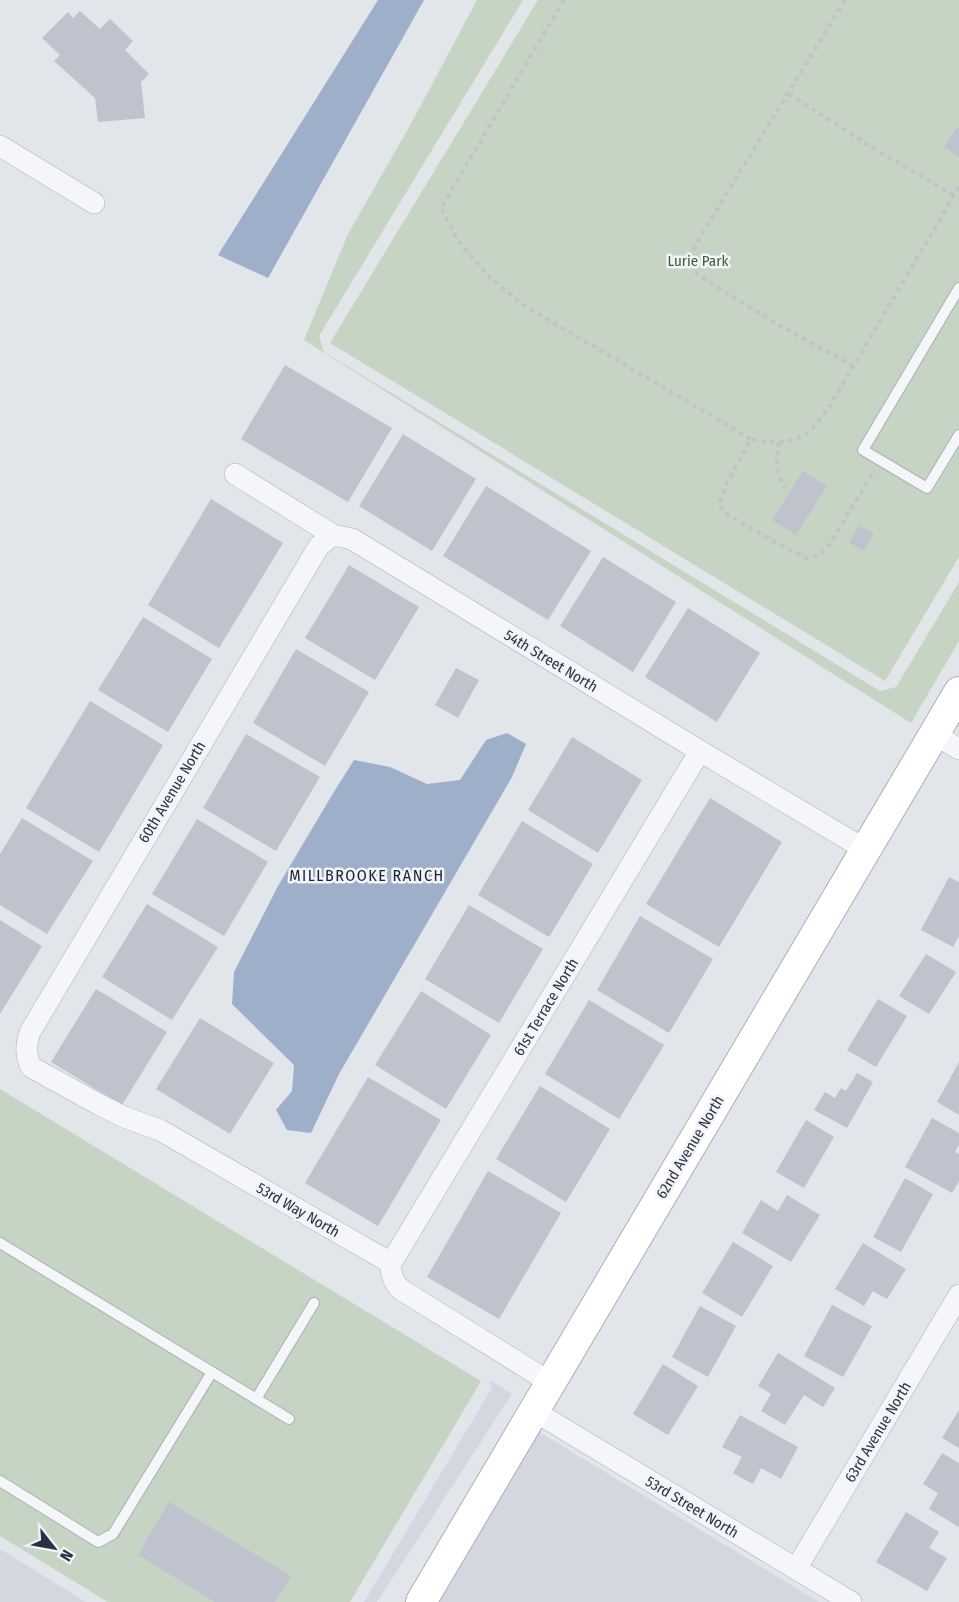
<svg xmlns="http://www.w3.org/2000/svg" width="959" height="1602" font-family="'Fira Sans Condensed',sans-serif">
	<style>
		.built { fill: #d4d7df }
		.green { fill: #c6d4c3 }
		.water { fill: #9eafca }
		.building { fill: #bfc3cd }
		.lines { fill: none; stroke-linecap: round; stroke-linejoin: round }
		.lane-casing { stroke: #abafb8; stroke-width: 12 }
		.street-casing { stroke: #abafb8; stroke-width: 22 }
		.secondary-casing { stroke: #abafb8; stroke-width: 32 }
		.path { stroke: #c0c3c9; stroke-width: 4; stroke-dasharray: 4.5 4.5; stroke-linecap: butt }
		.lane { stroke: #f5f6f9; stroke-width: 10 }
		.street { stroke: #f5f6f9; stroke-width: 21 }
		.secondary { stroke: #fff; stroke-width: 30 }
		.labels { text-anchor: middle; stroke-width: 5; stroke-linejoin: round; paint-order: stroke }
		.park-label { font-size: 15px; fill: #3b5e38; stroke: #f2f4f8 }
		.street-label { font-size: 15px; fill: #2a3142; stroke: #f2f4f8 }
		.neighbourhood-label { font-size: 16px; letter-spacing: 1.5px; fill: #1c2233; stroke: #f2f4f8 }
	</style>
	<rect width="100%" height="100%" fill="#e2e5ea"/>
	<path class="built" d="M490,1380L512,1394L377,1602H364L492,1388Z
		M539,1432L819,1602H438Z
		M0,1549L86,1602H0Z"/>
	<path class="green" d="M477,0H523L319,336L324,352L880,691L896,687L959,582V641L911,723L304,340L348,234L412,122Z
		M538,0H959V557L885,681L330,343Z
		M0,1089L481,1381L350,1602H108L0,1536Z"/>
	<path class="water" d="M378,0H424L268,278L218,255Z
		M507,733L526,744L512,777L339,1074L311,1133L287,1130L276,1110L292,1091L294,1065L232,1004L234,972L278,886L332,795L354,760L390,767L427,784L460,780L486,740Z"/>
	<path class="building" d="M80,11L100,29L110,19L133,41L125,50L149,74L141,82L145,118L98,122L95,98L54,61L60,55L42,38L68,12L73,18Z
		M957,127L959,129V157L944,147Z
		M285,365L392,428L348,502L241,439Z
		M403,434L476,479L432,551L359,506Z
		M803,471L827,486L796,535L772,520Z
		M486,486L591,551L548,620L443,556Z
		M211,499L283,543L219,648L148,605Z
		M859,526L874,534L864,551L849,543Z
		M603,557L676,602L633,672L560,626Z
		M349,565L419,607L375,680L305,638Z
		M688,608L760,653L717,722L645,677Z
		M143,617L212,659L168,732L98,690Z
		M296,649L369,692L325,766L253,723Z
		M456,668L479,680L458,718L435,705Z
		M90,701L163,745L99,852L26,808Z
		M246,734L320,777L276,851L203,808Z
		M572,737L642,780L598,853L528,810Z
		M710,798L782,842L719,947L646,904Z
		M22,818L93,861L47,934L0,905V854Z
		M197,819L268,862L224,936L152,894Z
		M522,821L593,864L549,937L478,895Z
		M949,877L959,882V936L953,947L921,930Z
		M147,904L218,947L172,1020L102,977Z
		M469,905L543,949L499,1023L425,979Z
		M640,916L713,959L669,1033L597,990Z
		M0,920L42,946L0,1014Z
		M926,954L956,972L929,1014L899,996Z
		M96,989L167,1032L122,1105L51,1062Z
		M421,991L491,1035L446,1109L375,1065Z
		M878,999L907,1016L876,1067L847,1050Z
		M589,1000L664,1045L619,1119L545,1074Z
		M200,1018L274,1063L230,1134L156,1089Z
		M959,1062V1115L937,1102Z
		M857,1073L873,1082L847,1128L814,1110L825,1092L835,1098L841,1088L846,1091Z
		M368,1077L441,1120L378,1226L305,1183Z
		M540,1086L610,1129L566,1202L496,1159Z
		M932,1118L959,1133V1144L955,1152L959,1154V1181L952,1193L905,1167Z
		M806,1120L834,1137L804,1188L776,1172Z
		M488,1171L561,1213L499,1319L427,1277Z
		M905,1178L933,1194L901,1252L873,1237Z
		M787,1195L820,1215L791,1262L742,1233L761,1200L778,1211Z
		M733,1242L773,1266L742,1317L702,1293Z
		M863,1243L906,1269L887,1299L873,1291L864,1306L835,1289Z
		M832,1305L872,1326L843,1377L804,1356Z
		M700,1306L736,1326L708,1377L672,1357Z
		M778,1353L835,1388L823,1407L804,1395L785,1425L761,1411L771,1394L758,1386Z
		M663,1364L698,1386L668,1435L633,1414Z
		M959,1410V1448L942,1438Z
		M740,1415L798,1447L781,1479L761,1468L753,1484L733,1473L742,1457L722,1447Z
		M942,1453L959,1463V1527L929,1509L938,1493L923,1484Z
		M169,1502L291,1576L275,1602H215L138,1555Z
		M906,1512L939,1532L929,1548L947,1558L927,1591L876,1562Z"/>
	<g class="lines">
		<defs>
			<path id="lane" d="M959,288L863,450L927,488L959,435
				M0,1243L289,1419
				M256,1399L314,1303
				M0,1481L98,1542L113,1534L212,1372"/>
			<path id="street" d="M0,146L94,203
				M235,474L333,535L352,539L700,751L866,850
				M333,535L319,546L30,1032C26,1045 25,1054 31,1067L100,1105L124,1117L160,1130L391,1263
				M934,734L959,749
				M551,1383L400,1289C393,1281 390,1274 391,1263L700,751
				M534,1411L851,1602
				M796,1569L959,1295"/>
			<path id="secondary" d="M421,1602L959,692"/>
		</defs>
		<use href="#lane" class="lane-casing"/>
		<use href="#street" class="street-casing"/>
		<use href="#secondary" class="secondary-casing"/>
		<path class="path" d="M564,0L441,208L457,239L490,278L525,306L751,439
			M845,0L702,234L692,253L694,271C744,307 800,336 853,366
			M789,94L873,148L959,198
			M779,442C776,459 775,472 785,487
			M872,474L830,544L819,555L806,558L768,538L728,515L719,504L727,482L751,439C769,444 790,444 807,433C815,428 825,412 831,404L959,187"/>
		<use href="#lane" class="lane"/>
		<use href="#street" class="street"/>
		<use href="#secondary" class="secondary"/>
	</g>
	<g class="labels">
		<g class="park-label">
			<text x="698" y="266">Lurie Park</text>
		</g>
		<g class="street-label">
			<text transform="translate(551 661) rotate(31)" y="5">54th Street North</text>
			<text transform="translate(172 792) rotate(-59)" y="5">60th Avenue North</text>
			<text transform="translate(546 1007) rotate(-59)" y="5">61st Terrace North</text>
			<text transform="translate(690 1147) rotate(-59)" y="5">62nd Avenue North</text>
			<text transform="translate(298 1210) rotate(30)" y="5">53rd Way North</text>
			<text transform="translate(878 1432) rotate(-59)" y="5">63rd Avenue North</text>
			<text transform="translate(692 1507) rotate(31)" y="5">53rd Street North</text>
		</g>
		<g class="neighbourhood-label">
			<text x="367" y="881">MILLBROOKE RANCH</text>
		</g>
	</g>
	<g transform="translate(54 1548) rotate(121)" stroke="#f2f4f8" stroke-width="4.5" paint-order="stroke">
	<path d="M0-4.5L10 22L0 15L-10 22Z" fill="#2a3142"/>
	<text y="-9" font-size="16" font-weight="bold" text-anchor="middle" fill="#2a3142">N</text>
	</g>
</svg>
